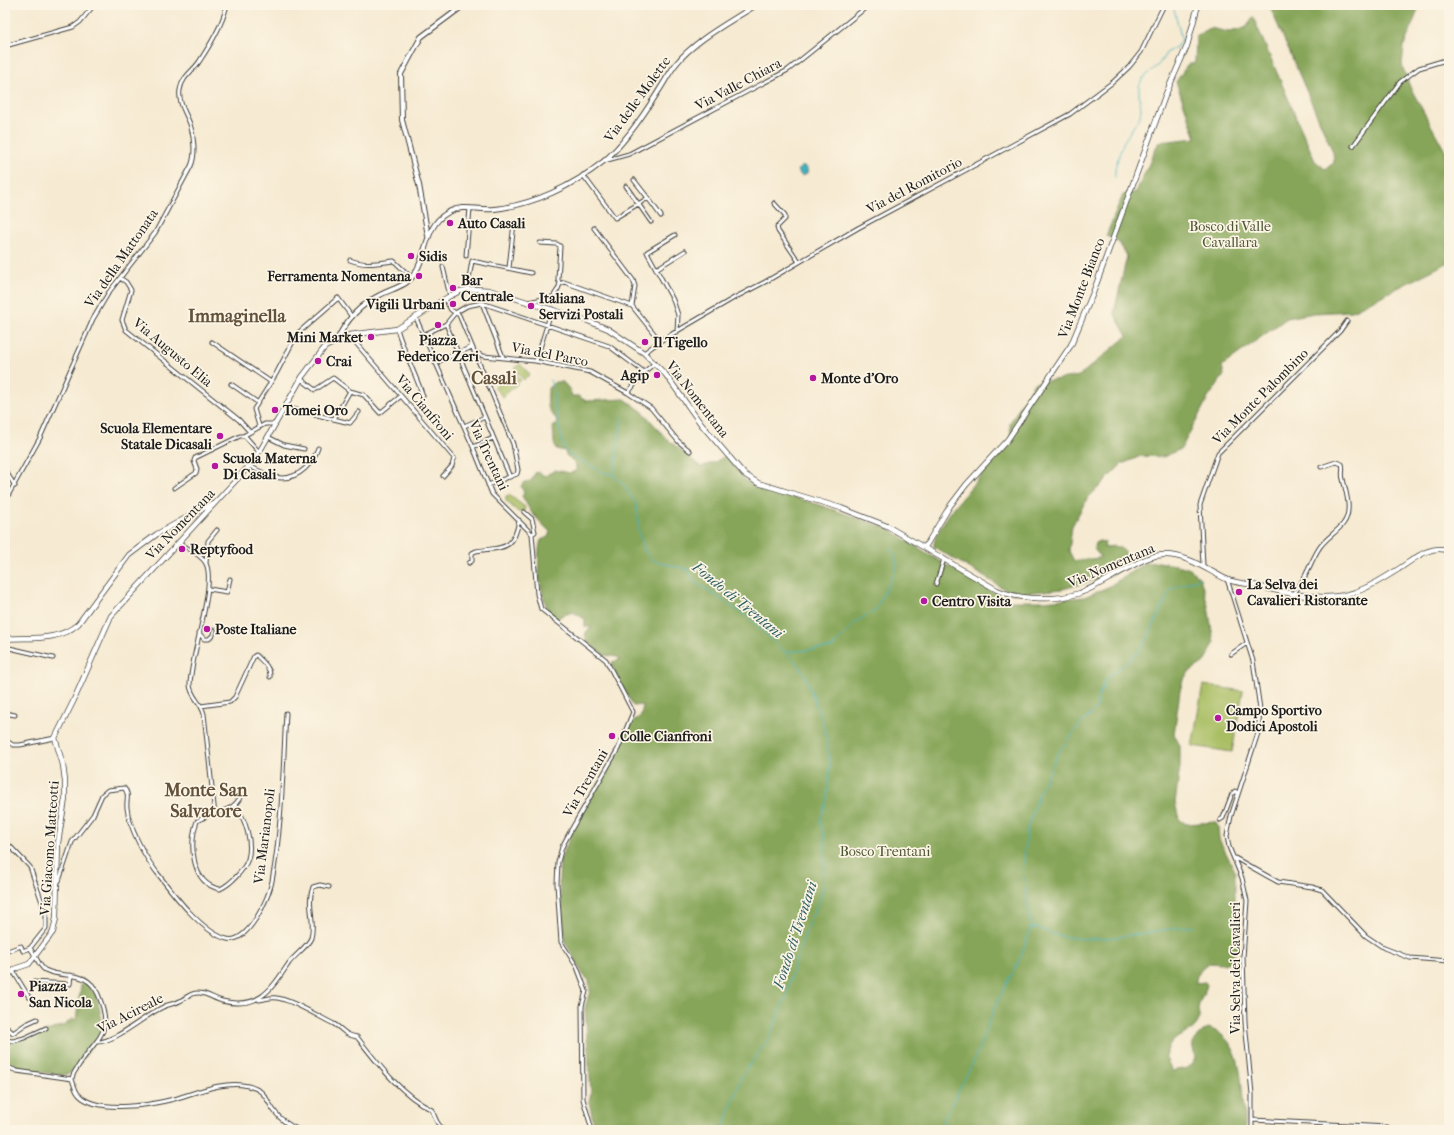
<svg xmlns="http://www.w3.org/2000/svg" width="1454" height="1135" font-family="'IM FELL French Canon',serif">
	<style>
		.green { fill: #a9be63; stroke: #626d40 }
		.forest { fill: #86a559; stroke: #51603a }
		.water { fill: #42b1bd; stroke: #2f666c }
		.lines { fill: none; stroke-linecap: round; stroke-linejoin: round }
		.stream { stroke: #42b1bd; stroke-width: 1 }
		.minor-casing { stroke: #3d3b37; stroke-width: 5 }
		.tertiary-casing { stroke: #3d3b37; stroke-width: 6 }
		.secondary-casing { stroke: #3d3b37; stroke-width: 6 }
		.minor { stroke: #fff; stroke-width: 3 }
		.tertiary { stroke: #fff; stroke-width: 4 }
		.secondary { stroke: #fff; stroke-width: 4.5 }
		.poi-dot { fill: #b5179e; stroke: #fcf5e5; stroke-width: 1.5 }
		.labels { text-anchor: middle; stroke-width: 3.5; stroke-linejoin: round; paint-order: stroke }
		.street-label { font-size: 14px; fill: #1c1c1c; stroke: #fcf5e5 }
		.poi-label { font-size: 14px; font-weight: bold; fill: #1c1c1c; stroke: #fcf5e5; text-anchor: start }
		.park-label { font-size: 14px; fill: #4d5535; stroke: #fcf5e5 }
		.water-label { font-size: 15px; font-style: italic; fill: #2d5f64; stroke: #fcf5e5 }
		.district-label { font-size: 18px; font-weight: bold; fill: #62513b; stroke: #fcf5e5 }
	</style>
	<rect width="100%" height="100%" fill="#fcf5e5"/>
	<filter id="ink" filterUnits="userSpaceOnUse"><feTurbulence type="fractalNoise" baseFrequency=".025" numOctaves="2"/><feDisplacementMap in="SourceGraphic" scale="8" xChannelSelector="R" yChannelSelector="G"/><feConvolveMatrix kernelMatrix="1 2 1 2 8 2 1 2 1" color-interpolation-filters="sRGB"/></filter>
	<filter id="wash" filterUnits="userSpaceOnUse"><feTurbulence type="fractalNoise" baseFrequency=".012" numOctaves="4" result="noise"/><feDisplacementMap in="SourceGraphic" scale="16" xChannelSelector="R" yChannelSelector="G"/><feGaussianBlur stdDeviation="0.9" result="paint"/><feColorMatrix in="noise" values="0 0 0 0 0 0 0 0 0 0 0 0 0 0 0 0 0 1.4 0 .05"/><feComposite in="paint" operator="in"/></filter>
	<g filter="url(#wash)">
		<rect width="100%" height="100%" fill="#f6ead2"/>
		<path class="green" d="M520,364L530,374L524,380L514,369Z
			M511,370L521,380L503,397L494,387Z
			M509,495L525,507L524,512H518L506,501V496Z
			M1203,685L1243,691L1232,752L1192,746Z"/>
		<path class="forest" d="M1271,5H1420L1404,46L1402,65L1410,87L1449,158V262L1352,311L1314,313L1287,318L1222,366L1224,375L1208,398L1181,449L1163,457L1141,456L1122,464L1087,499L1072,526L1069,551L1074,561L1099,558L1100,556L1094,549L1095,543L1099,541L1105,542L1104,548C1115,544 1123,547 1129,558L1126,564L1112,575L1063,589L1013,594L934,547C931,525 994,462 1011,443L1010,423L1034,383L1079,376L1127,336L1114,313L1127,256L1118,241L1106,236L1123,195L1136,192L1159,142L1196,138L1176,82L1188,64L1195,62L1196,36L1210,28L1229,32L1245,28L1253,17L1315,161L1325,169L1334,163L1333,152L1270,7Z
			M555,382H563L570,390L572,396H578L586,401L625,399L643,412L666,438L701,467L715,462L725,456L746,481L752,485L820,505L889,529L941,562L1009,601H1043L1084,597L1108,587L1145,563L1159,562L1181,566L1190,569L1200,578L1208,606L1214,643L1206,661L1189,672L1183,680L1180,691L1174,734L1180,746V767L1175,803L1179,819L1186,824L1215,822L1218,826L1219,839L1235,871V905L1241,929L1238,949L1229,962L1223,964L1209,963C1203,968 1195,974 1196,983L1205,982L1207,985C1205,993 1199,1001 1198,1009C1198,1014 1201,1018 1197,1024C1186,1039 1173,1031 1165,1056L1172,1071L1187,1068L1195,1059L1192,1042L1202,1032L1208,1028C1239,1037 1241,1072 1243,1100C1244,1110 1246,1120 1244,1130H595L589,1101L591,1093L585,1008L590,991L589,980L584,976L565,942L559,881L560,860L579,817L604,775L608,774L607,770L632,722L641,716L643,705L633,706C628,694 613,675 612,662L619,660L618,657L604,655L588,643L585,637L586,632L592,627H585V619L573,612L561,616L556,620C540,609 535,556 541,540L548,537L550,532L531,512L522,496L524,493L521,486L524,482L531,481L535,473L538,472L545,476L555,470L570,473L576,471V465L566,455L565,451L556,449L554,443L553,426L557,424L556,418C545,410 548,401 548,388Z
			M82,978L96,994L104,1029L75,1071L63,1075L20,1069L5,1058V1045L65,1025L72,1019L76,1020Z"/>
		<path class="water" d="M798.5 171a4.5 4.5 0 1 1 9 0a4.5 4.5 0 1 1-9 0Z"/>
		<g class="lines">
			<path class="stream" d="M1115,177V168L1123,143L1140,116L1141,108L1139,97V86L1143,78L1159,64L1167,52L1178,46L1182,41L1174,9L1176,5
				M550,380L554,392V404L564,449L572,456L604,473L614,475L623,484L636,504L639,525L638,530L645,551L650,558L657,562L687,569L695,582L746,616L798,664L805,675L825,729L830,763L827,800L820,821L825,839L824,885L820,899L810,920L792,972L787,995L769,1038L742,1076L723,1130
				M614,475L622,416
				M786,652L832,648L857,621L875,611L897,567L894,553L891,548
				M1031,929L1023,872L1027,829L1040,791L1058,753L1076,729L1097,708V699L1107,677L1129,661L1144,645L1171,589L1200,578
				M938,1130L973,1063L996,1004L1018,963L1031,929L1037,927C1073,947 1118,937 1157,931C1169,929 1181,928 1194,926"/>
		</g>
	</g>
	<g filter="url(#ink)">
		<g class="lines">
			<defs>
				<path id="minor" d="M5,46L73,27L80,22L94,5
					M1353,146L1400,82L1419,68L1449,59
					M604,161L629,154L788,70L869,5
					M583,175L615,218L648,198L634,180
					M626,186L651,222
					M648,198L661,216
					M774,203L785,215V219L777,227L778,231L799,262
					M594,228L633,280L635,286L632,306
					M675,235L647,252L673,300L678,315L677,332
					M466,256L470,208
					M350,260C365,266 378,263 394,261L412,278
					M443,267L450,296
					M509,268L514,223
					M656,269L685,251
					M120,278L126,282L131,290L122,320L126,330L239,420L250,432
					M560,284L564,282L632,306L660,341
					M467,290L472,261L531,273
					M445,299L451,310L459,315L513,444L518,470L517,474L488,485
					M528,302L553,297L558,289L560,284L558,280L560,246L557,244L540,243
					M482,303L503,357
					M416,318L473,447L492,494L532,534L537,594L541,609L606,660L633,712L618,749L571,830L562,847L558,862L557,884L561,942L577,967L586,991L582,1006L583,1099L592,1130
					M446,324L510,477
					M397,329C404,352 415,373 423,396
					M349,335L454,458L452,466L443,476
					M423,335L446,324L455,313L467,306L482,303L609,346L644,372
					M212,342L271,382
					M474,352L483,356L535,361L590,372L628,393L651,408L678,441L690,451
					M644,353L660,341L734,298L765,282L858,228L1070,114L1113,82L1129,67L1141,52L1164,5
					M536,361L552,309
					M435,363L472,347
					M301,379L315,390L333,378L350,391
					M231,384L257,402
					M628,393L644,372L655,363
					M284,407L350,423L359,412
					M334,419L350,391L364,395L380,413L401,396
					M259,426L254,409L276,374L297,334L338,298L352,317
					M464,426L485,417
					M243,436L265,424H275
					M268,437L284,445L304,449
					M473,447L493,438
					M249,466C258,470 271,478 282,478C300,478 313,463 318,448
					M5,470L15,486
					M174,488L196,473L197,469L194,461L195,458L240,436H245L259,452
					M5,501L40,438L93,319L109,292L155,233L191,166C196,155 194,136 190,124C186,113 178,103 180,90C182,77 192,72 199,62C210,45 222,26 227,5
					M524,512L532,519L535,532L532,534
					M179,542C186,548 200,554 205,562C218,580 190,658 190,685C191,697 201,702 204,714L215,815
					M206,563L208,541L217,530
					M469,563L472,561V553L476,551C503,547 514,551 519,520
					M1203,566L1200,505L1218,453L1340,331L1347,321
					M1227,579L1253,661L1260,709L1258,733L1231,816L1227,836L1229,847L1242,878L1247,901L1243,957L1245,1022L1252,1094V1130
					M936,584L944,559
					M209,589L227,592L230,579
					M1294,593C1305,581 1309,565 1318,550C1324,539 1335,534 1343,524C1353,511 1346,493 1343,479C1341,474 1344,469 1342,464L1336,462L1321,467
					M199,633L204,639H209L213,635L214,630
					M5,647L53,658
					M1231,654L1247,643
					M201,706L230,702L235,697L254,656L256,655C262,661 271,668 270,677
					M5,713L15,715
					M5,740L13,745H20L55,738
					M215,812L197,821C189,844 191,884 220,889C231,884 244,870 248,859C253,842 245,818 235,805
					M215,813C228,811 239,804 243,791
					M1220,820L1223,818L1232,794L1235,791L1238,793
					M5,841L30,867L46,914V928L30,948
					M1235,858L1278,882L1312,887L1322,890L1366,936L1384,948L1410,958L1449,961
					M59,881L72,842L93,815L102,795L108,790L124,788C130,794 126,800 127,808C129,827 144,855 155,870C171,891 201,932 227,939C248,944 269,898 272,881C282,829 283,767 286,713
					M5,952L21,946L23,951L30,948C35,954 40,968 45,970C65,980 86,968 98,994C115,1034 97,1036 79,1065C76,1070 72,1074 72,1079C74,1085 75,1091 79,1095C97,1114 151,1105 174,1099C195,1093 225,1080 248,1086C267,1091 265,1099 275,1112C281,1120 290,1126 299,1130
					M13,971L29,997
					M33,982C46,983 57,983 70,984L71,975
					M259,1000C265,999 272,997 277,998C291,999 321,1018 334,1024C344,1030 344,1035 357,1037C378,1064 401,1095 432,1110C435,1117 437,1126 445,1130
					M5,1026L13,1033L26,1024L37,1019
					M5,1040L13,1041L24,1038L46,1028
					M96,1042C115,1043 145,1015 163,1007C168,1004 175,1004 180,1001C186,998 191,992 199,993C207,993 214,999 222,1001C259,1010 271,990 289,963C295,955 308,946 311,938C316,922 306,904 313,887L320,885L329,887
					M5,1066L17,1071L72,1079
					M1252,1120L1387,1127L1392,1130
					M1325,1130V1124"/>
				<path id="tertiary" d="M428,236L419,185L402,120L401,74L421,37L464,5
					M337,340C346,320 360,305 380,295C389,290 399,288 407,282C429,264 421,228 447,213C464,203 476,211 494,209C533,205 573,186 604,161C625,143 643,116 658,92C664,83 669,73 676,64C695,40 730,22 756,5"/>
				<path id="secondary" d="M925,547L950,506L966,485L1008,439L1071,345L1093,293L1165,96L1187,46L1198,5
					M5,639C31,637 57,642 78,624L129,555L157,534L211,504
					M5,977L17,968L29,964L53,932L56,918L58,843L65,799V781L63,765L55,738L73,702L111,616L249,466L261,449L302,377L325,347L349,335L397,329L448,297L460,291L474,289L489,290L588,321L608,329L644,353L666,375L701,424L744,474L758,483L841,508L887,526L997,590C1019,600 1057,601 1080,593C1096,587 1111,577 1126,569C1138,563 1151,554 1165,555C1188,555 1207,570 1226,579C1234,583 1245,583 1253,585C1283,592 1318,602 1349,594C1365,590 1383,579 1397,570C1412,561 1430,543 1449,551"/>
			</defs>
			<use href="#minor" class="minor-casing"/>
			<use href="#tertiary" class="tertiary-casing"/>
			<use href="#secondary" class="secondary-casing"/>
			<use href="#minor" class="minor"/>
			<use href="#tertiary" class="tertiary"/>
			<use href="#secondary" class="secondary"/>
		</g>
	</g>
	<g class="poi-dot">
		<circle cx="450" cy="223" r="4"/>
		<circle cx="411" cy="256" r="4"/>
		<circle cx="419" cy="276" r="4"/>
		<circle cx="453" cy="288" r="4"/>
		<circle cx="453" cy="304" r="4"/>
		<circle cx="531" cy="306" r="4"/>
		<circle cx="438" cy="325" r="4"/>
		<circle cx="371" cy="337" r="4"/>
		<circle cx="645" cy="342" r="4"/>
		<circle cx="318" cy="361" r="4"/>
		<circle cx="657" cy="375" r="4"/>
		<circle cx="813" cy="378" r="4"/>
		<circle cx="275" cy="410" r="4"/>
		<circle cx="220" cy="436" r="4"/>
		<circle cx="215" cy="466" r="4"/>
		<circle cx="182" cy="549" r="4"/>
		<circle cx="1239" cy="592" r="4"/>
		<circle cx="924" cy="601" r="4"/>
		<circle cx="207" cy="629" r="4"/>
		<circle cx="1218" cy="718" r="4"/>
		<circle cx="612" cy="736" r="4"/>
		<circle cx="21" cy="994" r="4"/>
	</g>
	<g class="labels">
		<g class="street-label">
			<text transform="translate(738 84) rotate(-28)" y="5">Via Valle Chiara</text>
			<text transform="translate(637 99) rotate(-54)" y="5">Via delle Molette</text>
			<text transform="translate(914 185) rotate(-28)" y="5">Via del Romitorio</text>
			<text transform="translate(121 258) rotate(-55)" y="5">Via della Mattonata</text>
			<text transform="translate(1081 288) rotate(-69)" y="5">Via Monte Bianco</text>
			<text transform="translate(173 352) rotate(40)" y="5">Via Augusto Elia</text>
			<text transform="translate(550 354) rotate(11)" y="5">Via del Parco</text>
			<text transform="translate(1260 396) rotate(-45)" y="5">Via Monte Palombino</text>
			<text transform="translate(698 399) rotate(52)" y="5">Via Nomentana</text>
			<text transform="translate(425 407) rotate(50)" y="5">Via Cianfroni</text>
			<text transform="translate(489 455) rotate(65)" y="5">Via Trentani</text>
			<text transform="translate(180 524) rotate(-46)" y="5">Via Nomentana</text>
			<text transform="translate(1111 565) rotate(-23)" y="5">Via Nomentana</text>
			<text transform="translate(585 783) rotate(-60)" y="5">Via Trentani</text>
			<text transform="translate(264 836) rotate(-83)" y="5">Via Marianopoli</text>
			<text transform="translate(49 848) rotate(-86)" y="5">Via Giacomo Matteotti</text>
			<text transform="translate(1235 968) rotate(-90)" y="5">Via Selva dei Cavalieri</text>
			<text transform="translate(130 1013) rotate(-27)" y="5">Via Acireale</text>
		</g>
		<g class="poi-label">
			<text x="458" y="228">Auto Casali</text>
			<text x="419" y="261">Sidis</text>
			<text x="411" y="281" text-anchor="end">Ferramenta Nomentana</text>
			<text x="461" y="285">Bar<tspan x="461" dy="16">Centrale</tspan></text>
			<text x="539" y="303">Italiana<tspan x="539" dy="16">Servizi Postali</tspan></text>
			<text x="445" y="309" text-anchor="end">Vigili Urbani</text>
			<text x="363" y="342" text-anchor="end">Mini Market</text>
			<text x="438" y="345" text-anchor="middle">Piazza<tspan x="438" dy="16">Federico Zeri</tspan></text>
			<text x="653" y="347">Il Tigello</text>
			<text x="326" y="366">Crai</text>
			<text x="649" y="380" text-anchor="end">Agip</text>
			<text x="821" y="383">Monte d'Oro</text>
			<text x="283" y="415">Tomei Oro</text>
			<text x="212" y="433" text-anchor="end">Scuola Elementare<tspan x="212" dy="16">Statale Dicasali</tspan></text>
			<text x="223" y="463">Scuola Materna<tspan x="223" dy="16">Di Casali</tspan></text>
			<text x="190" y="554">Reptyfood</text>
			<text x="1247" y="589">La Selva dei<tspan x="1247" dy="16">Cavalieri Ristorante</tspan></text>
			<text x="932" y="606">Centro Visita</text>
			<text x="215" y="634">Poste Italiane</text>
			<text x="1226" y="715">Campo Sportivo<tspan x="1226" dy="16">Dodici Apostoli</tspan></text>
			<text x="620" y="741">Colle Cianfroni</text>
			<text x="29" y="991">Piazza<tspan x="29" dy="16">San Nicola</tspan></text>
		</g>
		<g class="park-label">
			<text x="1230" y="231">Bosco di Valle<tspan x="1230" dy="16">Cavallara</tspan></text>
			<text x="885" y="856">Bosco Trentani</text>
		</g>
		<g class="water-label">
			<text transform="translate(738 600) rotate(39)" y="5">Fondo di Trentani</text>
			<text transform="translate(795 935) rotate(-72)" y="5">Fondo di Trentani</text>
		</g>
		<g class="district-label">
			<text x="237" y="322">Immaginella</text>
			<text x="494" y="384">Casali</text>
			<text x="206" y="796">Monte San<tspan x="206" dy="21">Salvatore</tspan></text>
		</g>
	</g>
	<rect width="1454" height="1135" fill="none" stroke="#fcf5e5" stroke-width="20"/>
</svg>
